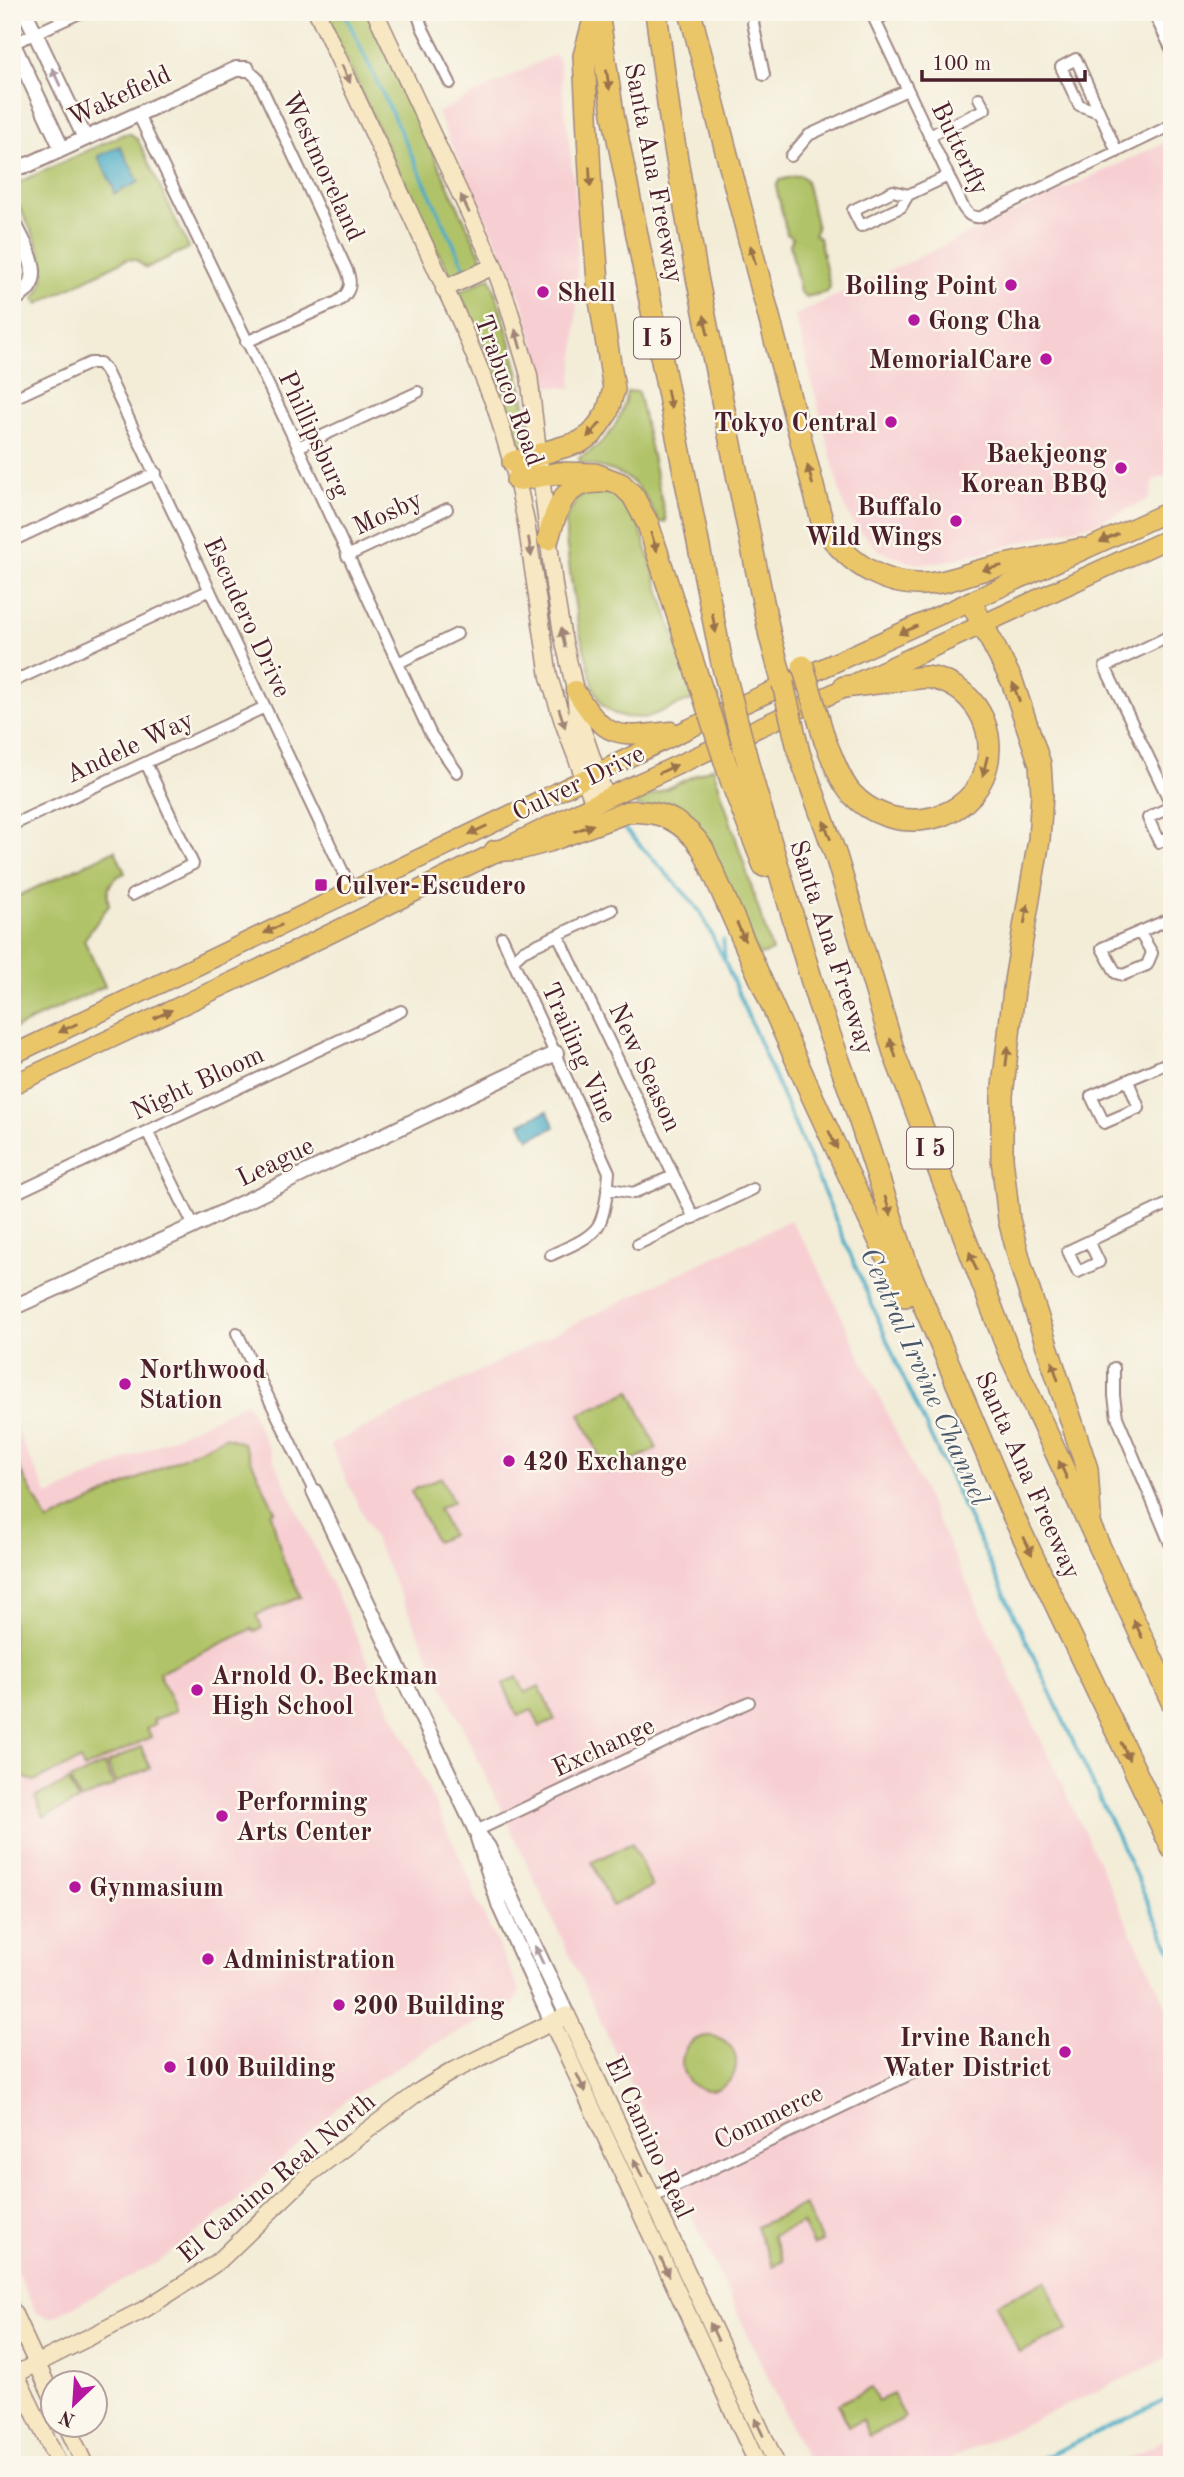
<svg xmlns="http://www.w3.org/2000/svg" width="1184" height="2477" font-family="'Old Standard TT',serif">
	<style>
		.built { fill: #f7cfd3 }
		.green { fill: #b0c367; stroke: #7d7149; stroke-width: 2 }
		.water { fill: #46abc6; stroke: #486578; stroke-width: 2 }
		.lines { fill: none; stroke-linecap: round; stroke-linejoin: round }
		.stream { stroke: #46abc6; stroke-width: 3.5 }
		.minor-casing { stroke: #9e8682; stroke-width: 14 }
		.tertiary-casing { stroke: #9e8682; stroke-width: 18 }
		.secondary-casing { stroke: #9e8682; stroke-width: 19 }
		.primary-casing { stroke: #9e8682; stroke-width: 21 }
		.motorway-casing { stroke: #9e8682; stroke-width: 24 }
		.minor { stroke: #fff; stroke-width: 10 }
		.tertiary { stroke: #fff; stroke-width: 14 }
		.secondary { stroke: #f7e8c3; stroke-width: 16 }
		.primary { stroke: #ebc669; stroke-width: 18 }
		.motorway { stroke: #ebc669; stroke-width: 21 }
		.motorway-bridge-casing { stroke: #9e8682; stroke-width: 24; stroke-linecap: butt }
		.motorway-bridge { stroke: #ebc669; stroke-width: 21 }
		.oneway { fill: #a08477 }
		.oneway2 { fill: #ae9aa0 }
		.oneway3 { fill: #9a724a }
		.poi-dot { fill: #b5179e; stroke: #fbf7ec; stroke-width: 2.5 }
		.labels { text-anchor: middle; stroke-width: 5; stroke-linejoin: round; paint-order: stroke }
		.shield { fill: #fbf7ec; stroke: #7f6065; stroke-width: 2 }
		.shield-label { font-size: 24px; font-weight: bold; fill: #4a1f2b }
		.street-label { font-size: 26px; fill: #4a1f2b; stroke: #fbf7ec }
		.poi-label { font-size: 26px; font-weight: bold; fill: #4a1f2b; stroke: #fbf7ec; text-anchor: start }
		.water-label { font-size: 28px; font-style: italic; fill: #485769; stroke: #fbf7ec }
	</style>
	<rect width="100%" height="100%" fill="#fbf7ec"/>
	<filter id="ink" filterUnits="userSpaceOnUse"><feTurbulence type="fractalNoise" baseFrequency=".0143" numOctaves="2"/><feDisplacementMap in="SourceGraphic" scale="14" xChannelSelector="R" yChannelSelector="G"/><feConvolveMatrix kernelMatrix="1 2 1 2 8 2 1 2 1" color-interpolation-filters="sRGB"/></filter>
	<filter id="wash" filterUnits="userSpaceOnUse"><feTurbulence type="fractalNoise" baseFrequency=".00686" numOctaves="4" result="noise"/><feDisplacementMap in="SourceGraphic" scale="28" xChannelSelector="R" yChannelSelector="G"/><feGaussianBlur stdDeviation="1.57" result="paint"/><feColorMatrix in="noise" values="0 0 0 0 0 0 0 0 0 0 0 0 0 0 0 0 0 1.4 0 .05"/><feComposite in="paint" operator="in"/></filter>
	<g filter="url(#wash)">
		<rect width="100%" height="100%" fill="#f3edd8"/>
		<path class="built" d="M555,54L559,61L578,216L576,341L571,388L545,386L523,304L512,275L437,113Z
			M1172,139V473L1154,480L1149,499L1097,523L943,562L922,564L908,562L879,550L855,526L843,504L795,315Z
			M790,1220L814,1258L1172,2018V2356L937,2465H809L330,1445L568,1327Z
			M247,1403L472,1883L475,1897L520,1990L514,2004L431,2046L349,2098L236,2202L160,2261L52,2318L36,2313L12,2261V1433L17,1431L48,1496Z
			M1172,2436V2465H1114Z"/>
		<path class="green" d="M324,12H367L483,260L481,263L451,275L425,229Z
			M124,134H131L138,140L189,248L146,268L136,260L127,259L38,304L34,299C60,269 27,224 12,194L13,185Z
			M800,175L806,180L817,229L814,234L819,238L830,287L827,292L806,297L800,292L790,244L793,238L787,234L776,186L780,180Z
			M490,277C510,330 522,386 532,442L522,446L490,358L459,292Z
			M638,391L666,521L659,523C640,480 626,471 580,463L579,458C607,443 621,423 627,392Z
			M597,489L610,491L620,498L639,525L694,699L645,718L625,717L613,713L602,705L594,688L578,625L571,579L566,539V518L576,502L574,499Z
			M713,767L772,951L758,956L713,854L635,803Z
			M115,850L125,873C110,878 105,890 109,905L84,940L105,986L12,1030V899Z
			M630,1391L657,1449L607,1472L580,1414Z
			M225,1437L243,1443L275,1511L271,1513L283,1560L301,1597L256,1615L262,1628L254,1632L252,1629L159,1673L176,1711L153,1720L155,1724L147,1729L151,1737L84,1769L80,1760L34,1781L16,1775L12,1766V1455L48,1522Z
			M441,1477L453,1502L438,1509L451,1535L436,1542L411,1491Z
			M517,1677L525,1693L539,1686L555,1720L540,1727L532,1710L518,1716L503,1684Z
			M141,1747L150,1768L116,1783L107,1763Z
			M104,1764L114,1785L80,1800L70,1780Z
			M69,1781L78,1801L44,1817L35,1797Z
			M632,1843L652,1887L612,1906L592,1862Z
			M682 2063a27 27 0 1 1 54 0a27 27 0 1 1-54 0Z
			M805,2205L822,2242L813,2246L802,2223L772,2236L783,2261L773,2266L756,2227Z
			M1045,2281L1068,2330L1019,2353L996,2304Z
			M871,2388L878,2401L893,2394L905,2418L869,2436L862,2420L849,2426L838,2404Z"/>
		<path class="water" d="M120,146L139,182L114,194V189L98,156Z
			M547,1111L555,1127L529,1139L521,1123Z"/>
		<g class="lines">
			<path class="stream" d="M344,12L465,268
				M625,829L690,899L701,913L726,964L902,1375L1172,1953
				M723,940L725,959
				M1027,2465L1172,2397"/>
		</g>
	</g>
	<g filter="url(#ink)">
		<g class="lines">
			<defs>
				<path id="minor" d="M417,12L422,27L450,83
					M756,12L753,23L764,75
					M871,12L963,207C968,215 972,218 981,217L1172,125
					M1153,12L1172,50
					M875,20L891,12
					M12,44L82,12
					M1098,112L1079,105L1061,67L1076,59L1117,152
					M138,114L298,447L431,735L457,772
					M929,136L985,109L979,98
					M791,156L809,135L907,90
					M908,195L893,191L853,210L861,226L901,207L908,195L948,176
					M246,342L337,302C351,293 353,283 346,268L257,78L247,69
					M12,399L90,363H100L106,371L352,891
					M298,447L418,392
					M12,541L156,473
					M347,556L447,509
					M1172,635L1105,667L1172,806
					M398,663L457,634
					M12,682L210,590
					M1172,806L1148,818L1159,842L1172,836
					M12,825L265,707
					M132,895L193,864L146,763
					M1140,933L1152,953L1147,965L1123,975L1116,973L1102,948L1172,918
					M558,935L694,1218
					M502,937L609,1172C608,1185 605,1215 598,1226C589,1240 565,1248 551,1255
					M513,960L523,951L612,910
					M1128,1081L1139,1108L1104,1123L1091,1096L1172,1061
					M147,1131L194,1226
					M607,1188L633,1193L673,1176
					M12,1195L401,1011
					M1089,1241L1099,1262L1078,1272L1068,1251L1172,1202
					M638,1244L753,1189
					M237,1333L314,1491
					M1114,1368V1396L1117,1417L1172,1548
					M476,1831L749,1702
					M649,2199L919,2070"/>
				<path id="tertiary" d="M25,12L85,138
					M12,42L62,149
					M12,169L30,164L236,69H247
					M12,219C25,249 52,281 12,300
					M12,1308L194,1226L556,1053
					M314,1491L476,1831L488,1847L567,2015
					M478,1838L500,1907L552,2022"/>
				<path id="secondary" d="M317,12L461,323L496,409L517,480L526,522L549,677L564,725L594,804
					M375,12L494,266L508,305L529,375L554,585L562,633L575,690L577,714L606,798
					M444,289L494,266
					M552,2022L758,2465
					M12,2310L52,2396
					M12,2366L59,2465
					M16,2374L145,2309L195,2277L219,2261L308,2175L421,2090L451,2072L567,2015L777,2465
					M66,2424L85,2465"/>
				<path id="primary" d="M575,690C605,739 616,738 671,731
					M12,1055L688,729L1172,510
					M12,1085L242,977L606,798L1172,537"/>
				<path id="motorway" d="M598,12L613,114L722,663
					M656,12L670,118L696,272L770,636L783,684
					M690,12L823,525C848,566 892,592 941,582C956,579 972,572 987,569C1019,562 1051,556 1082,549
					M513,462L580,442L592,434L607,413L614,389L599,294L591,192L584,56L595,16
					M517,480L559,473L595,474L621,484L633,496L648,524L697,675
					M548,539C557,509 563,480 601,482
					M971,602L1012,681L1040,764L1042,794L1039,840L1015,981L1002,1096V1158L1009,1220L1022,1269L1087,1469L1090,1515
					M825,741C833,758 839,780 852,794C888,833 960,829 983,777C1002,732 974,683 926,677L844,687
					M799,753L836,856L895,1056L1008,1350L1172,1702
					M752,779L818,1002L851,1094L907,1265L1011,1511L1172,1848
					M733,786L764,866
					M495,851L519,849L549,841L627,812C660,809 684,821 703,849L813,1098L905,1296"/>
			</defs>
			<use href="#minor" class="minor-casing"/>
			<use href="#tertiary" class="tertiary-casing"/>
			<use href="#secondary" class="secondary-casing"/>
			<use href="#primary" class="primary-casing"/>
			<use href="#motorway" class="motorway-casing"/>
			<use href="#minor" class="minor"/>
			<use href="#tertiary" class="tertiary"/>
			<use href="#secondary" class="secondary"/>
			<use href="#primary" class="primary"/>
			<use href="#motorway" class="motorway"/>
			<defs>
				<path id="motorway-bridge" d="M722,663L752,779
					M803,666L825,741
					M697,675L733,786
					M783,684L799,753"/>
			</defs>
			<use href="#motorway-bridge" class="motorway-bridge-casing"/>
			<use href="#motorway-bridge" class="motorway-bridge"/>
		</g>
		<defs><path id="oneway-solid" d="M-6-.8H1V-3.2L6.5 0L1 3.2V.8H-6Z" transform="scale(1.75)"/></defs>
		<g class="oneway">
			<use href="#oneway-solid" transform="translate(346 74) rotate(65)"/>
			<use href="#oneway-solid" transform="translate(465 204) rotate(-115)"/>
			<use href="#oneway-solid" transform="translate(518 339) rotate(-106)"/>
			<use href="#oneway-solid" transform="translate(530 547) rotate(81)"/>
			<use href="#oneway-solid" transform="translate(563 638) rotate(-102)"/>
			<use href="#oneway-solid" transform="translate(562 718) rotate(72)"/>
			<use href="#oneway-solid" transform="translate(581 2083) rotate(65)"/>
			<use href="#oneway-solid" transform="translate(638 2168) rotate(-115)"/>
			<use href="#oneway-solid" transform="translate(665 2267) rotate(65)"/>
			<use href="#oneway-solid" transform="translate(714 2332) rotate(-115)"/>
			<use href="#oneway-solid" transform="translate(759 2427) rotate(-115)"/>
		</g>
		<g class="oneway2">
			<use href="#oneway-solid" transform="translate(56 77) rotate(-115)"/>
			<use href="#oneway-solid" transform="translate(539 1955) rotate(-115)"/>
		</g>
		<g class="oneway3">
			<use href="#oneway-solid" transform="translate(608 80) rotate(81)"/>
			<use href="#oneway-solid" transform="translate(590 177) rotate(87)"/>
			<use href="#oneway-solid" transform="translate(753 255) rotate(-105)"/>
			<use href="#oneway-solid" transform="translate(706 325) rotate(-101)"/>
			<use href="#oneway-solid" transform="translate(669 399) rotate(79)"/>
			<use href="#oneway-solid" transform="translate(594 430) rotate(134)"/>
			<use href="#oneway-solid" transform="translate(810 475) rotate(-105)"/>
			<use href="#oneway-solid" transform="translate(1109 538) rotate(156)"/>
			<use href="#oneway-solid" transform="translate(654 542) rotate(71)"/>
			<use href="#oneway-solid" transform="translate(992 568) rotate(167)"/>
			<use href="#oneway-solid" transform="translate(714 623) rotate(79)"/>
			<use href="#oneway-solid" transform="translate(908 630) rotate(156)"/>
			<use href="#oneway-solid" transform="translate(1016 692) rotate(-110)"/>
			<use href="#oneway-solid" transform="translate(985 766) rotate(104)"/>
			<use href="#oneway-solid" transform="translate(668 769) rotate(-25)"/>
			<use href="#oneway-solid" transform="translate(584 828) rotate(-20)"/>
			<use href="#oneway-solid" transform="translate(478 830) rotate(154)"/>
			<use href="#oneway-solid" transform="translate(827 830) rotate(-110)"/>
			<use href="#oneway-solid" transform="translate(1026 914) rotate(-80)"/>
			<use href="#oneway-solid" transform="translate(273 929) rotate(154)"/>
			<use href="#oneway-solid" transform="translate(741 932) rotate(66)"/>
			<use href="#oneway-solid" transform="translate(163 1014) rotate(-25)"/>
			<use href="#oneway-solid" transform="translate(68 1028) rotate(154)"/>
			<use href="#oneway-solid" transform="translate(893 1048) rotate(-107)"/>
			<use href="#oneway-solid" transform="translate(1007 1056) rotate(-83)"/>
			<use href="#oneway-solid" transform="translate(833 1140) rotate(65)"/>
			<use href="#oneway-solid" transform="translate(888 1206) rotate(72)"/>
			<use href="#oneway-solid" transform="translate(973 1261) rotate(-111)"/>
			<use href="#oneway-solid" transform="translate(1055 1371) rotate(-108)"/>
			<use href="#oneway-solid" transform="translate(1063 1470) rotate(-115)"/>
			<use href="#oneway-solid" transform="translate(1028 1546) rotate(65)"/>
			<use href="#oneway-solid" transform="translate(1138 1629) rotate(-115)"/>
			<use href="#oneway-solid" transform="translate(1125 1751) rotate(65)"/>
		</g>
	</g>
	<g class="poi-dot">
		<circle cx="1011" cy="285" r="7"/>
		<circle cx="543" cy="292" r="7"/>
		<circle cx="914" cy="320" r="7"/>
		<circle cx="1046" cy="359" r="7"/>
		<circle cx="891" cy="422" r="7"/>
		<circle cx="1121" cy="468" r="7"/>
		<circle cx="956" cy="521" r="7"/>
		<rect x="314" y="878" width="14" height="14" rx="3.5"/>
		<circle cx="125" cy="1384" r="7"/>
		<circle cx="509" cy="1461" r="7"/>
		<circle cx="197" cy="1690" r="7"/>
		<circle cx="222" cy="1816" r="7"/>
		<circle cx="75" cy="1887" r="7"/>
		<circle cx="208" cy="1959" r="7"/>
		<circle cx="339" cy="2005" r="7"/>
		<circle cx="1065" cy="2052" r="7"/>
		<circle cx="170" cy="2067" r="7"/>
	</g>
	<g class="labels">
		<g class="shield">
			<rect x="634" y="317.5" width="46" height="41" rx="5"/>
			<rect x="907" y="1127.5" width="46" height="41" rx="5"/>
		</g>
		<g class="shield-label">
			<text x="657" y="346">I 5</text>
			<text x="930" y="1156">I 5</text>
		</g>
		<g class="street-label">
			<text transform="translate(119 95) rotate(-25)" y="9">Wakefield</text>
			<text transform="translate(961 148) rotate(64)" y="9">Butterfly</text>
			<text transform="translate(324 166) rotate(65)" y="9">Westmoreland</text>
			<text transform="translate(655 173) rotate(79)" y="9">Santa Ana Freeway</text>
			<text transform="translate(510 390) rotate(70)" y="9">Trabuco Road</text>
			<text transform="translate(315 434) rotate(65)" y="9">Phillipsburg</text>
			<text transform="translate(387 512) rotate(-25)" y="9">Mosby</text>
			<text transform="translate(248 617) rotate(65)" y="9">Escudero Drive</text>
			<text transform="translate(129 746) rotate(-25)" y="9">Andele Way</text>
			<text transform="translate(578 782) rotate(-26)" y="9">Culver Drive</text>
			<text transform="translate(833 947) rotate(72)" y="9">Santa Ana Freeway</text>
			<text transform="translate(580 1052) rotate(66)" y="9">Trailing Vine</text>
			<text transform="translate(646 1067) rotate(65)" y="9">New Season</text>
			<text transform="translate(197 1082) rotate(-25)" y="9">Night Bloom</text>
			<text transform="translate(275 1161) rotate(-26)" y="9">League</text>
			<text transform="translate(1029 1475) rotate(66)" y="9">Santa Ana Freeway</text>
			<text transform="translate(603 1746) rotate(-25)" y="9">Exchange</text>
			<text transform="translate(768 2116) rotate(-26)" y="9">Commerce</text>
			<text transform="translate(650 2137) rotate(65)" y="9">El Camino Real</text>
			<text transform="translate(276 2177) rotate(-40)" y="9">El Camino Real North</text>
		</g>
		<g class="poi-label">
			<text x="997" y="294" text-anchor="end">Boiling Point</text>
			<text x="557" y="301">Shell</text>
			<text x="928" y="329">Gong Cha</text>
			<text x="1032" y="368" text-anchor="end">MemorialCare</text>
			<text x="877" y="431" text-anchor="end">Tokyo Central</text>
			<text x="1107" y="462" text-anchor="end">Baekjeong<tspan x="1107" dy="30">Korean BBQ</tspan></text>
			<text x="942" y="515" text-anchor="end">Buffalo<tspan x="942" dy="30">Wild Wings</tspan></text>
			<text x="335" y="894">Culver-Escudero</text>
			<text x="139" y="1378">Northwood<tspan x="139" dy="30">Station</tspan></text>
			<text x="523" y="1470">420 Exchange</text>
			<text x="211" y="1684">Arnold O. Beckman<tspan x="211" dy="30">High School</tspan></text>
			<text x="236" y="1810">Performing<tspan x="236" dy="30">Arts Center</tspan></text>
			<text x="89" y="1896">Gynmasium</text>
			<text x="222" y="1968">Administration</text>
			<text x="353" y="2014">200 Building</text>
			<text x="1051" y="2046" text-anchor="end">Irvine Ranch<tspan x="1051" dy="30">Water District</tspan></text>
			<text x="184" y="2076">100 Building</text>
		</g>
		<g class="water-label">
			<text transform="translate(926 1376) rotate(66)" y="10">Central Irvine Channel</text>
		</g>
	</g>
	<rect width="1184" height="2477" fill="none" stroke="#fbf7ec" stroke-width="42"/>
	<g transform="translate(74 2404) rotate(205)"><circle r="33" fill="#fbf7ec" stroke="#b4a19f" stroke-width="2"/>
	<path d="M0-5L12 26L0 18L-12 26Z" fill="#b5179e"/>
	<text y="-10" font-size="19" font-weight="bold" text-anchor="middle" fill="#4a1f2b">N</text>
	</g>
	<path d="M922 70v10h163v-10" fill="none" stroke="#4a1f2b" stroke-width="3.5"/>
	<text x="932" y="70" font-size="21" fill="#4a1f2b" stroke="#fbf7ec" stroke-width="5" paint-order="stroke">100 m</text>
</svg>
